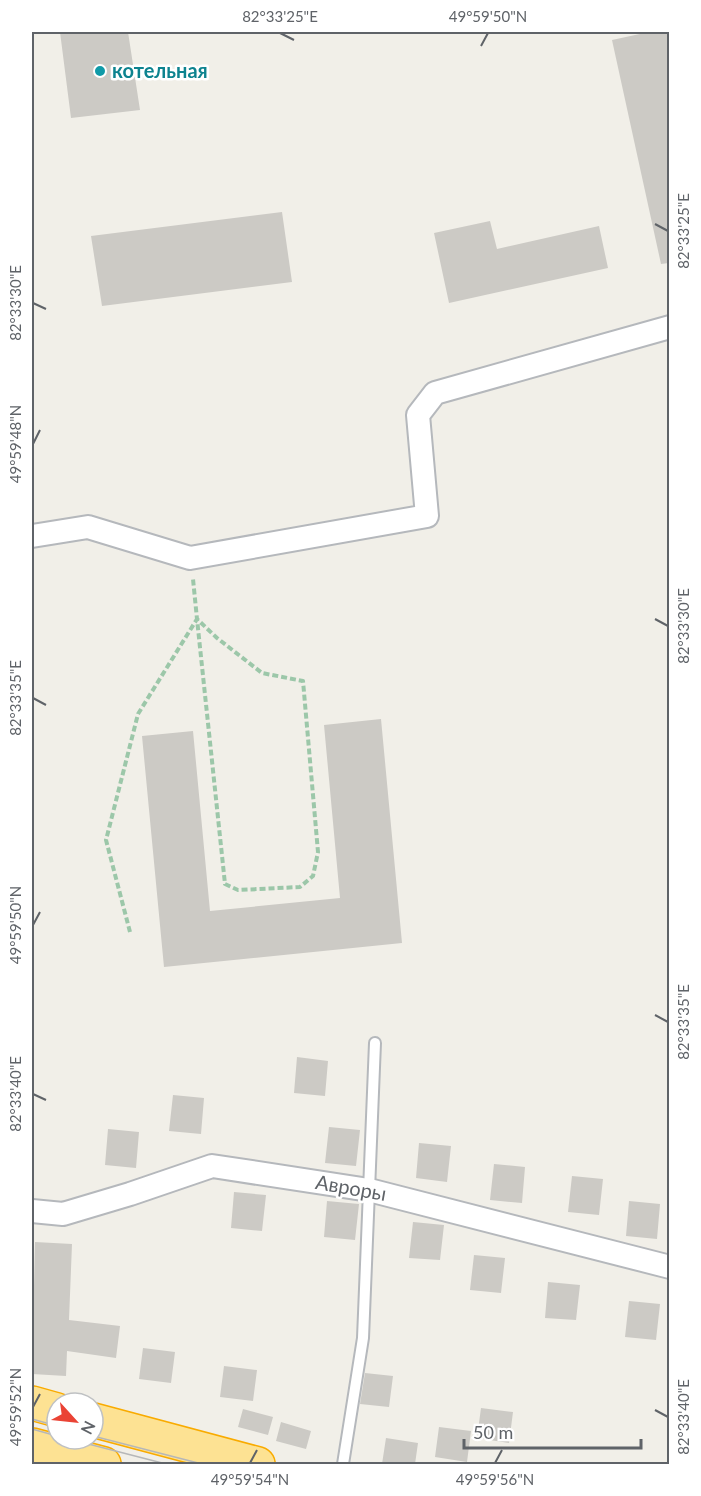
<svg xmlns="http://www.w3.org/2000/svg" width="701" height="1496" font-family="Lato,sans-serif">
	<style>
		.building { fill: #cccac5 }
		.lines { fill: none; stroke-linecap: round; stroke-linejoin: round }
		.lane-casing { stroke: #b5b8bc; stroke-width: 14 }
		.street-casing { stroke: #b5b8bc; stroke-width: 26 }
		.highway-casing { stroke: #f9ab00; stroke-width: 36 }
		.path { stroke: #9cc7a9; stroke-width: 4; stroke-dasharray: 6 3; stroke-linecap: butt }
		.lane { stroke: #fff; stroke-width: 10 }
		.street { stroke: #fff; stroke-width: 22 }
		.highway { stroke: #fde293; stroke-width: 33 }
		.tram { stroke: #b6b7b8; stroke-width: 1.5 }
		.ticks { fill: none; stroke: #5f6368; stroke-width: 2 }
		.culture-dot { fill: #0f9aa8; stroke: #fff; stroke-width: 2 }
		.labels { text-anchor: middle; stroke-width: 5; stroke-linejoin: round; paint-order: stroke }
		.culture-label { font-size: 20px; font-weight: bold; fill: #0d838f; stroke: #fff; text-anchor: start }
		.street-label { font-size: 20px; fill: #5f6368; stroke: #fff }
		.neatline { fill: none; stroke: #5f6368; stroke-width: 2 }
		.ticks-label { font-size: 15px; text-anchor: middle; fill: #5f6368 }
	</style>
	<rect width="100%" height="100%" fill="#f1efe8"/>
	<path class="building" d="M60,32H128L140,110L71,118Z
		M649,32H669V263L661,264L612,40Z
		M282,212L292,282L102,306L91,236Z
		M490,221L497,249L599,226L608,268L449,303L434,233Z
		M381,719L402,943L164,967L142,736L193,731L210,911L340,898L324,725Z
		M297,1057L328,1061L325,1096L294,1093Z
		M173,1095L204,1098L201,1134L169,1131Z
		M329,1127L360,1130L356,1166L325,1163Z
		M108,1129L139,1132L136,1168L105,1165Z
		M419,1143L451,1146L447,1182L416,1178Z
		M494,1164L525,1167L522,1203L490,1200Z
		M572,1176L603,1179L599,1215L568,1212Z
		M234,1192L266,1195L262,1231L231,1228Z
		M327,1201L359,1204L355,1240L324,1237Z
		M629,1201L660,1204L657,1239L626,1236Z
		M413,1222L444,1225L440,1260L409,1258Z
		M35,1242L72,1244L69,1320L120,1326L116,1358L67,1351L66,1376L32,1374Z
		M474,1255L505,1258L501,1293L470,1290Z
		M548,1282L580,1285L576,1320L545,1318Z
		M629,1301L660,1304L656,1340L625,1337Z
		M143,1348L175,1352L171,1383L139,1379Z
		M224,1366L257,1370L253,1401L220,1397Z
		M365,1373L393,1376L389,1407L360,1404Z
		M481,1408L513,1412L509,1443L477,1438Z
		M243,1409L273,1417L268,1435L238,1427Z
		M281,1422L311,1431L306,1449L276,1441Z
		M439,1427L471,1431L467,1462L435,1457Z
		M386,1438L418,1443L415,1464H382Z"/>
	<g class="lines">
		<defs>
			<path id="lane" d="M343,1464L363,1338L375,1043"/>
			<path id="street" d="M32,536L88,527L190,558L427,516L418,415L435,393L670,327
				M32,1211L63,1214L130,1194L212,1166L369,1190L670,1267"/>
			<path id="highway" d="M32,1403L57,1410
				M93,1420L258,1464
				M32,1445L104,1464"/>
		</defs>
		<use href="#lane" class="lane-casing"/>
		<use href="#street" class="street-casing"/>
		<use href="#highway" class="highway-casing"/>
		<path class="path" d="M130,932L106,840L138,714L197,619L217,638L262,673L303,681L318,852L313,876L300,887L238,890L225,884L197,619L193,579"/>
		<use href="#lane" class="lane"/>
		<use href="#street" class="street"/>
		<use href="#highway" class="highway"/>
		<path class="tram" d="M32,1419L57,1426
			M32,1429L57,1436
			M93,1436L202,1464
			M69,1439L166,1464"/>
	</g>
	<path class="ticks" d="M280,33L294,40M481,46L488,33M655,224L668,231M33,303L46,309M33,444L40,430M655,619L668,626M33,698L46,705M33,925L40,912M655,1015L668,1022M33,1094L46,1100M33,1407L40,1394M655,1410L668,1417M250,1463L257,1450M495,1463L502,1450"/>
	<circle class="culture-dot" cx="100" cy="71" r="6"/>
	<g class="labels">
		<g class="culture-label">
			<text x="112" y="78">котельная</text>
		</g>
		<g class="street-label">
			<text transform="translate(351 1188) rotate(10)" y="7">Авроры</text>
		</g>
	</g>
	<rect width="701" height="1496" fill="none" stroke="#ffffff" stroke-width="66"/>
	<g transform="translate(75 1421) rotate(117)"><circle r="28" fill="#ffffff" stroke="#bfc1c3" stroke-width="1.5"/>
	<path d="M0-4.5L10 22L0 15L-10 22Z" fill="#ea4335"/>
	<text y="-9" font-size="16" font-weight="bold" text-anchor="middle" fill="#5f6368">N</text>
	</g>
	<path d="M464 1439v9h177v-9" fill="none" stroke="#5f6368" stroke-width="3"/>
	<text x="473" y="1439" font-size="18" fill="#5f6368" stroke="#ffffff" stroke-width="4.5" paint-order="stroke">50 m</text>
	<rect x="33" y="33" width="635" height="1430" class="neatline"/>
	<g class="ticks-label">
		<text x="280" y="22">82°33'25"E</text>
		<text x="488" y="22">49°59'50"N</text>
		<text transform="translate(684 231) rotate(-90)" y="5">82°33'25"E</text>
		<text transform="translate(16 303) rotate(-90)" y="5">82°33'30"E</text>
		<text transform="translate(16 444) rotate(-90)" y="5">49°59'48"N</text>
		<text transform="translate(684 626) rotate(-90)" y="5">82°33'30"E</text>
		<text transform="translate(16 698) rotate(-90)" y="5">82°33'35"E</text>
		<text transform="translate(16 925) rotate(-90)" y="5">49°59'50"N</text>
		<text transform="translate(684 1022) rotate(-90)" y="5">82°33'35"E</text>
		<text transform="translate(16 1094) rotate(-90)" y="5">82°33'40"E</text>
		<text transform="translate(16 1407) rotate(-90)" y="5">49°59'52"N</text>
		<text transform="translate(684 1417) rotate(-90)" y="5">82°33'40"E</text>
		<text x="250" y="1485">49°59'54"N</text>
		<text x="495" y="1485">49°59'56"N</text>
	</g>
</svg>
